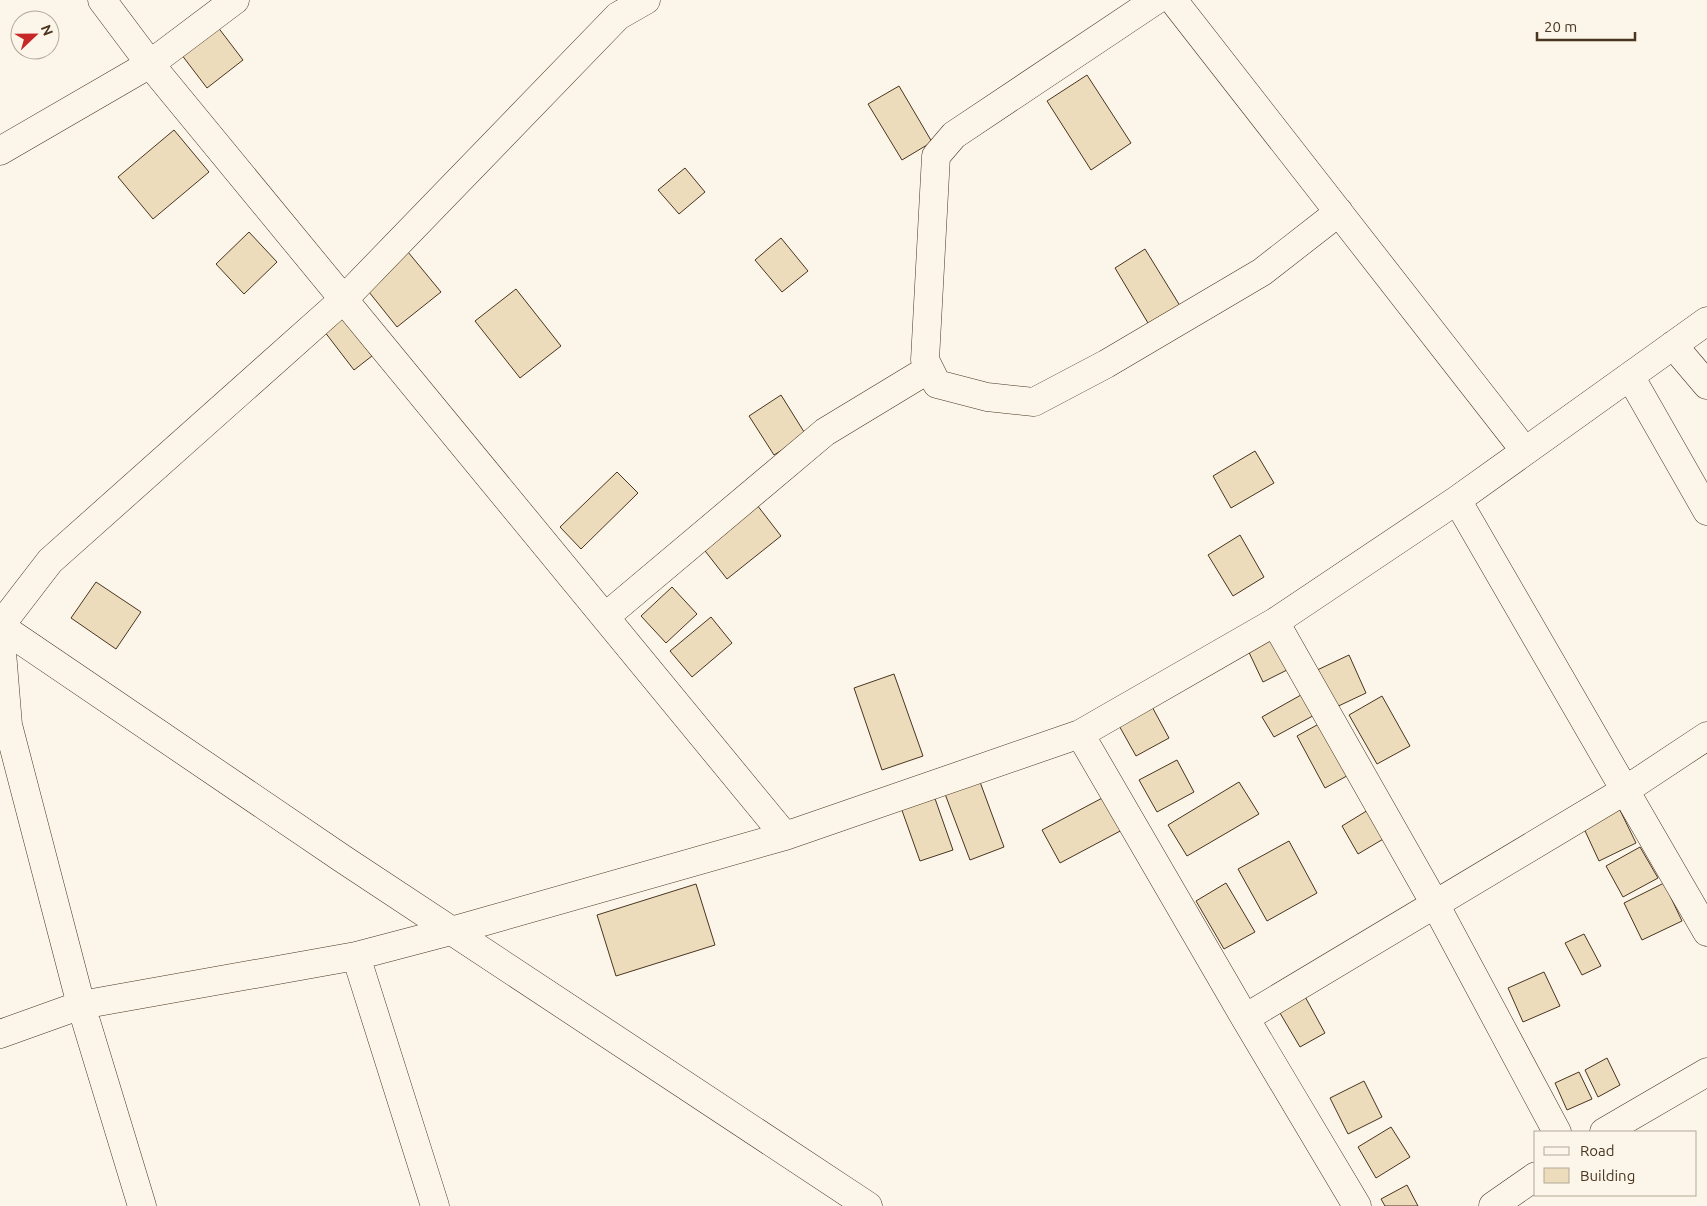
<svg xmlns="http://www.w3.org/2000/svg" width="1707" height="1206" font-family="Ubuntu,sans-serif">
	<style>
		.building { fill: #ecdcbc; stroke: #4a3520 }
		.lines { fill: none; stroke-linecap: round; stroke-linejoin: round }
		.minor-casing { stroke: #4a3520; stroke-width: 29 }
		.minor { stroke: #fbf6e9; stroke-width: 28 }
	</style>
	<rect width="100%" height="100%" fill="#fbf6e9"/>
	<path class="building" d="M214,22L243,60L207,88L178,50Z
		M1087,75L1131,143L1091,170L1047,101Z
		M899,86L932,142L902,160L868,104Z
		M174,130L209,172L153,219L118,177Z
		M685,168L705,192L679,214L658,190Z
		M249,232L277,262L244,294L216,264Z
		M781,238L808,271L782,292L755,260Z
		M1145,249L1182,309L1151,328L1115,268Z
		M408,252L441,292L397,327L365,287Z
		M516,289L561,346L520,378L475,321Z
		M338,312L372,356L354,370L321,327Z
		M781,395L806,435L774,455L749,416Z
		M1255,451L1274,483L1231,508L1213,476Z
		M617,472L638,493L581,549L560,527Z
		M757,505L781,536L727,579L702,547Z
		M1240,535L1264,577L1233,596L1208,555Z
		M96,582L141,612L116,649L71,618Z
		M672,587L697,614L666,643L641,616Z
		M711,617L732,643L692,677L670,651Z
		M1274,630L1293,667L1263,682L1245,644Z
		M1349,655L1366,693L1330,710L1313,672Z
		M894,674L923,756L882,770L854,688Z
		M1308,691L1320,712L1274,737L1262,717Z
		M1382,696L1410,746L1377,764L1349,715Z
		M1150,703L1169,738L1136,756L1117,722Z
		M1326,720L1354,772L1325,788L1297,736Z
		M1177,760L1194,792L1157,812L1139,780Z
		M980,782L1004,847L970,860L945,794Z
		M1239,782L1259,814L1187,856L1168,825Z
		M932,790L953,850L920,861L899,802Z
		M1106,796L1124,829L1060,863L1042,830Z
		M1616,802L1636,843L1599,861L1580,820Z
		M1373,807L1390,835L1358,854L1342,826Z
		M1289,841L1317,893L1267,921L1238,869Z
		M1640,847L1658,878L1623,897L1606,866Z
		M1226,883L1255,932L1224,949L1196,901Z
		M1664,883L1682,921L1642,940L1624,903Z
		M696,884L715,945L616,976L597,915Z
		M1584,934L1601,966L1582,975L1565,943Z
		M1544,972L1560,1006L1523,1022L1508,988Z
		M1303,993L1325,1033L1300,1047L1277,1008Z
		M1607,1058L1620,1085L1598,1097L1585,1070Z
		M1579,1072L1592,1099L1567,1110L1555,1083Z
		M1364,1081L1382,1117L1348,1134L1330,1098Z
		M1391,1127L1410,1157L1376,1178L1358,1147Z
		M1407,1185L1418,1206H1385L1381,1199Z"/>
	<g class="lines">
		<defs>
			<path id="minor" d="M102,0L150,64L785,836
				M1156,0L954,135L936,156L925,360L937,384L987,397L1034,402L1106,364L1262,272L1339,212
				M1173,0L1525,451
				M0,151L150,64L235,0
				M1673,345L1707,385
				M1630,376L1707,511
				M1457,500L1707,932
				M605,617L825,432L929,369
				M1275,622L1435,904L1557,1132
				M0,626L343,859L868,1206
				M0,626L50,561L344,299L618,16L646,0
				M0,628L8,725L81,1005L142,1206
				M1080,734L1245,1018L1357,1206
				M356,956L435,1206
				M1245,1018L1624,791L1707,736
				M0,1034L81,1005L356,956L451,931L785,836L1080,734L1275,622L1457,500L1707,321
				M1604,1132L1707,1072
				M1493,1206L1536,1176"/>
		</defs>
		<use href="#minor" class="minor-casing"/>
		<use href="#minor" class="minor"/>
	</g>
	<rect x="1534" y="1131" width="162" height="65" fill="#fbf6e9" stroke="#b4a999"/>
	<rect x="1544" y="1147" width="25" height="8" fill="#fbf6e9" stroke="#b4a999"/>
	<text x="1580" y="1156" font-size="15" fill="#4a3520">Road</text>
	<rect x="1544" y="1168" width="25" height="15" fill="#ecdcbc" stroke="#b4a999"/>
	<text x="1580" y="1181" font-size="15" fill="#4a3520">Building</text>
	<g transform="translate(35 35) rotate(68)"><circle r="24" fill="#fbf6e9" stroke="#b4a999"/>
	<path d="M0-4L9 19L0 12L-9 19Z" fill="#c62828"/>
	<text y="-8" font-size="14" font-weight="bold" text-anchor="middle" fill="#4a3520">N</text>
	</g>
	<path d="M1537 32v8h98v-8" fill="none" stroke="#4a3520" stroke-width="2.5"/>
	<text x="1544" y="32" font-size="15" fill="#4a3520" stroke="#fbf6e9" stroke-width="4" paint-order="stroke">20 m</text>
</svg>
